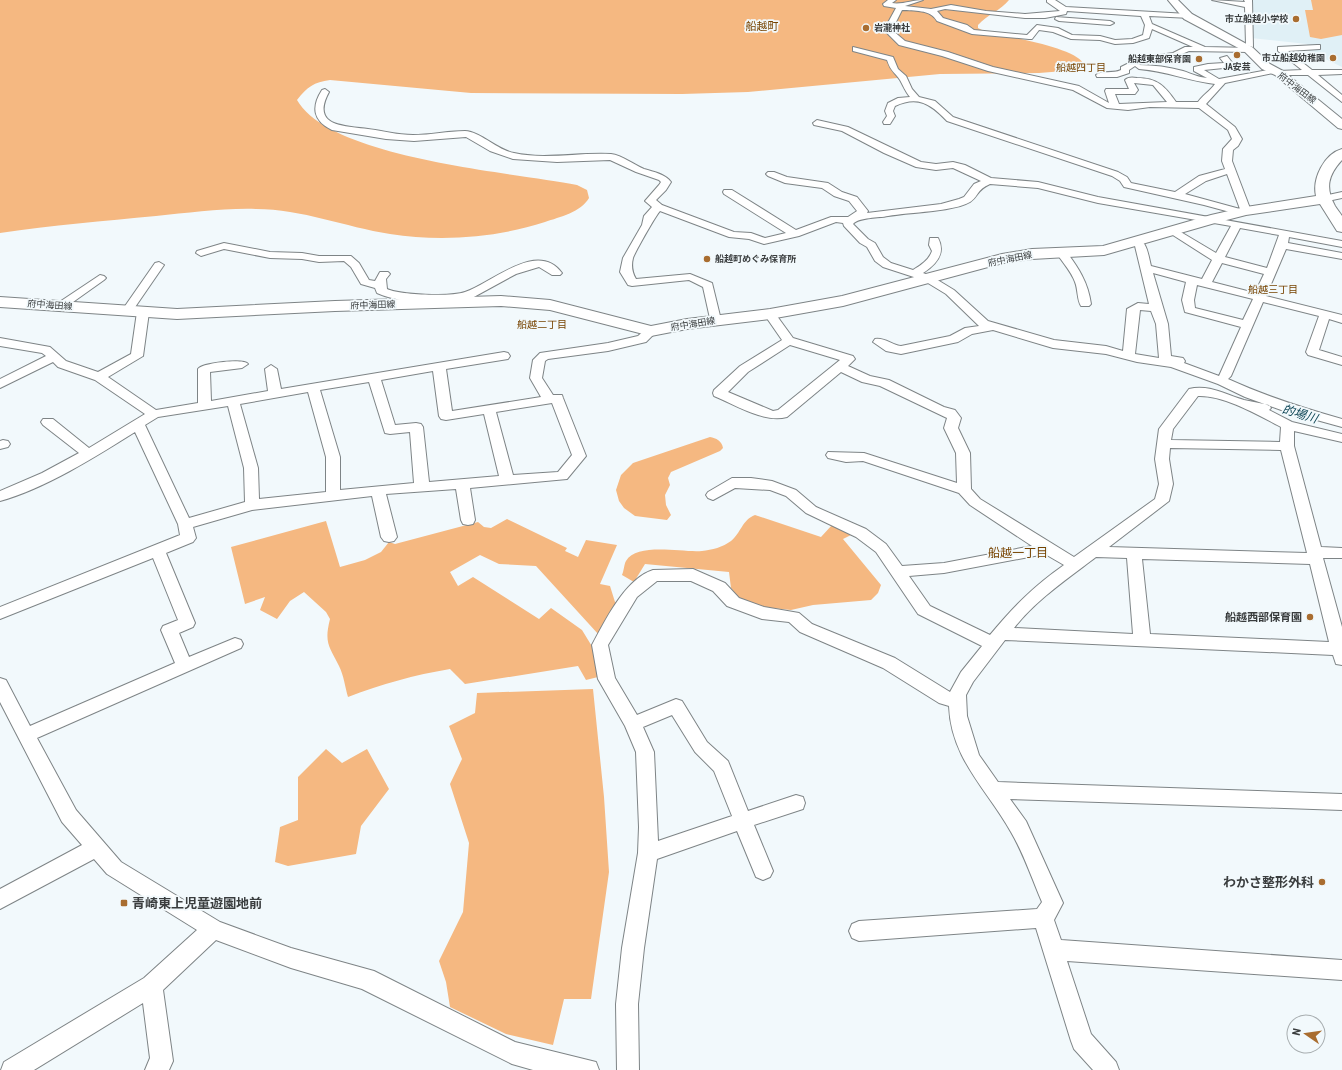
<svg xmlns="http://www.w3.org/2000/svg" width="1342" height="1070" font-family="'Roboto Condensed','Noto Sans JP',sans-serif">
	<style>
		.built { fill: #e0f0f6 }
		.green { fill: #f5b881 }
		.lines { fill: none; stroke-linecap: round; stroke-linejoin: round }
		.street-casing { stroke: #7e8486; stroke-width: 2 }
		.secondary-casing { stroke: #7e8486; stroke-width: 2 }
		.street { fill: #fff; fill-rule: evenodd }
		.secondary { fill: #fff; fill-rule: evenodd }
		.poi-dot { fill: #a96d30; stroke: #f2f9fc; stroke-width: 1.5 }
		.labels { text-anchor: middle; stroke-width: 3.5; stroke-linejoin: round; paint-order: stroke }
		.far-poi-label { font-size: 9px; font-weight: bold; fill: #3a3d3e; stroke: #f2f9fc; text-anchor: end }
		.far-street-label { font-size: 9px; fill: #3a3d3e; stroke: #f2f9fc }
		.far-neighbourhood-label { font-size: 10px; fill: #774300; stroke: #f2f9fc }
		.far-quarter-label { font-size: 11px; fill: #774300; stroke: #f2f9fc }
		.poi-label { font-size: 11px; font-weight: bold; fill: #3a3d3e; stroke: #f2f9fc; text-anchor: end }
		.water-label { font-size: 12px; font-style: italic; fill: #063f4f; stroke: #f2f9fc }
		.neighbourhood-label { font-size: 12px; fill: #774300; stroke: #f2f9fc }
		.near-poi-label { font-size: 13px; font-weight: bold; fill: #3a3d3e; stroke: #f2f9fc; text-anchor: end }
	</style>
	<rect width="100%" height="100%" fill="#f2f9fc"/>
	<path class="built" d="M1250,0H1342V67L1307,50V44L1251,38Z"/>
	<path class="green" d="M0,0H1009C1001,10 987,15 978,25V28L986,32C1005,36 1074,47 1083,63L1078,67L1064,71L1039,73L940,74L748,92L682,94L471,93L330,80C314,82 307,87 297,100C331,159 512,172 577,185L587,190L589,198C581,212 560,217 545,222C496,238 441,242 390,234C345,227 302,209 256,209C223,208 189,213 156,216C104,221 52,225 0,233Z
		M1311,0H1342V35L1321,39L1310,37L1305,10H1313Z
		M710,437C716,438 722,441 723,448L720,451L671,472L668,478L670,485L665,495L666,505L671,515L667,520L635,516L624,508L619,501L616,490L621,475L633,463Z
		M755,515L821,537L832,525L853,534L843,539L881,585L878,593L871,600L813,605L791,610L761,607L740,599L731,588L729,572L645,564L634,582L622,575C624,571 624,564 626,561C637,542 683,553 702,551C712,550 723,547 731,541C741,533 742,520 755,515Z
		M507,519L567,548L565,551L578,557L586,540L617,545L600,584L610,586L615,602L620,604L599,635L536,566L499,564L480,555L450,572L458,586L473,577L539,619L551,608L582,630L593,648L602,676L586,680L578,666L465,684L450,669C414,675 382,684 348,697C345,687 344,676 339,666C329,646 324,643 330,619L326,612L304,592L290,601L277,619L260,610L265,597L245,604L231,547L326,521L340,567L365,560L381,552L389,542L395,544L478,522L484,527L491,528Z
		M593,689L604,797L609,872L591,999H564L553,1045L506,1034L450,1007L446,982L439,961L463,912L469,843L450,784L462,759L449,726L475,713L477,693Z
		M326,749L342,763L367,749L389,789L361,826L356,854L288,866L275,862L280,827L298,820V777Z"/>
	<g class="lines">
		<defs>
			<path id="street" d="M888,0H896L892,3C901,5 913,0 923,0L905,6L931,9L951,5L986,11L1025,14L1060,11L1047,2V0H1055L1066,7L1188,14H1191V18L1149,16L1152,24L1205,47L1252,48V52H1249L1189,51L1175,57L1144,62L1139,65C1154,65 1169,67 1183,71C1192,74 1198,77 1207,78L1194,71V67L1208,64L1224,63L1220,58L1227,56L1234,65L1233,67L1204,70L1219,79L1273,69V73L1225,83L1206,104L1235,127L1242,139L1238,146L1233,150L1232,161L1251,211L1250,213L1241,215L1204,205L1124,187L1120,181L1112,176L947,121C931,104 918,95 895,106L893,111L895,116L890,124H884L883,122L887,116L885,111L888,103L898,98L910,97C905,91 903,85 900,80C894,71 891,72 887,60L853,51V47L893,57L898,69L906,76L912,89L919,97L935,101L953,117L1118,172L1127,177L1131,183L1175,192L1199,176L1225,169L1222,161L1223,149L1232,139L1228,130L1199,108L1150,107L1128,110L1107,108L1073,90L988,71L942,56L899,45L884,30L896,8L884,6L883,4ZM945,9L1025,18H1045L1066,14L1067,11L1141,16L1145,25L1143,35L1132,39L1115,40L1100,36L1072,35L1058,28L1037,25L1027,35L974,30L967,25L943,18L937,11ZM902,10C914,11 930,9 937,21L972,34L1029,39H1032L1039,30L1053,32L1071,39L1100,40L1115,44L1133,43L1149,38L1152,29L1193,47H1185L1173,53L1139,58L1121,67V70C1113,74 1102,70 1096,75L1097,77H1117L1129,73V70L1135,66L1139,69C1166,71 1189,81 1215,84C1210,91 1203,95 1198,102H1176C1165,86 1157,78 1137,78C1132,77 1128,77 1125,80L1129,89H1106L1105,91L1109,103L1079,86L993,67L948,52L905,41L892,30ZM1134,83L1153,85L1167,102L1119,104L1115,94H1135L1138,90ZM1227,174L1240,209L1185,194L1206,181Z
				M1212,0L1245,2L1244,0H1252L1253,47L1246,45L1245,7Z
				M1056,17L1110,21L1114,23L1110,25L1059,21L1055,19Z
				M1317,45H1320V49L1288,51L1312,70H1342V74L1318,75L1342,95V102L1308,75H1279L1275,73L1279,71L1302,70L1278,51V47Z
				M325,89L329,92C310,127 345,126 368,129C384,131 398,135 413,135C431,135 448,131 465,131C481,132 497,150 514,153C546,160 579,152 611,154C622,155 634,165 644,169C654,172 665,174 671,182L666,190L656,200L662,205L734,232L751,233L765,238L786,233L724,194L723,192L724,190H732L796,230L831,217H848L857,211L849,201L834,196L822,188L785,183L768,176L766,174L768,172H774L787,177L828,183L842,192L857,197L868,211L867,213L941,204L959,199L964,197L974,184L981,181L953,168L936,170L916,167L884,153L842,131L814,125L813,123L817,120L848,127L921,162L936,164L953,162L965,165L991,178L1038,182L1098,197L1342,241V247L1289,237L1288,243L1342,253V259L1286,249L1266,296L1342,315V323L1329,319L1319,350L1342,357V365L1308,355L1306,352L1319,316L1263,302L1231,376L1228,379C1265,396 1303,408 1342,419V427L1284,411L1245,397L1218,384L1171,367L1137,362L1106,354L1053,348L993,330L972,334L958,342L901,354L886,351L873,342L875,339C884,337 892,345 901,346L950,336L965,328L979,326L946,294L923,280L883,267L875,261L867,247L860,243L844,226L843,223L836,222L799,236L764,244L749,239L729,237L660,211C656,215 635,252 633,258C631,266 632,272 636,279L690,274L712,283L721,320L719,323H711L703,287L689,280L632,286L628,285L620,272L623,258L642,225L644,216L652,207L645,201L659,185L661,182L659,180L636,172L610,160L557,162L513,159L490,151L466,137L414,141L386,139L332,130C313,121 311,107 322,90ZM990,184L1038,188L1098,203L1231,226L1216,253L1174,228L1170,227L1165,230L1212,260L1202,279L1151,266C1148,255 1147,235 1131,239L1130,241L1135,246L1149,304L1138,303L1127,309L1123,351L1106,346L1054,340L988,321L954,290L931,276L923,273C937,264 946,253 938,238H930L929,245L932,251C929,260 921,265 913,270L891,263L883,257L875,243L868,239L853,224C859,217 879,218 888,216C910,212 953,212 970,202C979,196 976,190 990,184ZM1240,228L1279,235L1267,268L1225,257ZM1222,263L1264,274L1255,293L1212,282ZM1153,273L1186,282L1182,300L1185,312L1241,327L1219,376L1184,363L1185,361L1183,358L1171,356L1168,324ZM1197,285L1253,299L1243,320L1195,308L1194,300ZM1140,310L1151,311L1156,324L1159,358L1135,354Z
				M1342,192V198L1323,202L1318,199L1319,197Z
				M224,243L270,252L302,253L319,256H351L359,263L369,280L375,281L380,272H388L390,274L386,279L387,289C400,295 451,297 465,292C491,284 537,239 562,273L560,275H552L539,267L516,274L472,298L470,304H462L461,300C432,300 404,305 377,293L375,288L361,284L351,267L344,261L319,262L302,259L270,258L224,249L201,256L196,253L197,251Z
				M1061,249L1065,250C1078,267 1088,282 1091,304L1089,306H1081C1077,300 1078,289 1075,282C1071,271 1062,262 1056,252Z
				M159,262L164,265L131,313H123L121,311L123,309L155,263Z
				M100,275L104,276L106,278L104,280L66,307H58L56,305L58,303Z
				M143,308L149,312L143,356L108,377L156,410L198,403V369C202,363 244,358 248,364L242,368L210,372L211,401L268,391L265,369L271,365L277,369L281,389L504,352L508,353L510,356L508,359L446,369L452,411L541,397L530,378L533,360L540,353L608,343L638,336L647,328L651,327L657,331L646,342L608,351L548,359L545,361L542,378L553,395H562L563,398L586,456L567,479L470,488L475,520L473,524L468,525L463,524L461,520L456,489L386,494L397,537L394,541L389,542L384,541L381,537L372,496L252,510L193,527L196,538L193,542L166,553L195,623L193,627L179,633L189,657L235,638L241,640L243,644L241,648L37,738L76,810L121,862L220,922L291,948L374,971L515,1042L596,1062L599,1070H533L512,1064L362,989L291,968L216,940L163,990L173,1061L169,1070H145L150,1058L143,1003L34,1070H1L4,1062L144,978L197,930L107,874L94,859L0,909V889L82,845L62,822L0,702V678L6,680L30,726L175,663L161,630L163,626L178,620L153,558L0,619V607L180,535L178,524L135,432C97,456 44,489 0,501V491L42,473L79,453L43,425L41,422L43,419H53L89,448L145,414L95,380L58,367L53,362L0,388V379L46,356L42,353L0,346V338L50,347L66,361L98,372L131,354L137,312ZM433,371L439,416L441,419L446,420L484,414L499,476L429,482L423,427L421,424L416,423L395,425L381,380ZM369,382L385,433L390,434L410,432L414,483L340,490V457L320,390ZM308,392L326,457V492L259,499L258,468L240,404ZM552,403L572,455L558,472L513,475L496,412ZM228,406L244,468L245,502L189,518L145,425L158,417Z
				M770,310L774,312L793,338L853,356L855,359L848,366L870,376L889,380L944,407L955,410L961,418L958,428L970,453L971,489L980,499L1074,557L1155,499L1159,484L1155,459L1159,429L1189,389C1209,384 1226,395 1244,400C1252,402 1261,403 1269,405L1271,408L1269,410L1292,422L1342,434V442L1294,431V446L1321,547L1342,548V558H1323L1342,627V665L1336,664L1333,655L1005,640L973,682L966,695L967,716L979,755L998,782L1342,794V810L1010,799L1026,821L1063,903L1054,920L1061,940L1342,960V980L1067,961L1091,1034L1116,1062L1119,1070H1093L1074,1049L1071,1041L1036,928L859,941L852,938L849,931L852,924L859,921L1037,909L1042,902C1032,879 1024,854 1011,832C987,789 951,759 949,706L939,703L883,668L800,632L789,622L762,619L727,606L713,591L691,581H657L637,597L608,645L615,678L637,715L676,699L682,701L707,742L728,761L748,811L796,795L803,797L805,803L803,809L754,825L773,871L770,877L763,880L756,877L737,831L657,859L644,948L638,1004L639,1070H617L616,1004L622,948L638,853L639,827L636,752L625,726L598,679L592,645C605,621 625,579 653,570L693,569L725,583L739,598L764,607L799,613L812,624L895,658L950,692L961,672L982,646L918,614L876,552L856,537L806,513L786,496L770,490L735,488L713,500L708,498L706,495L708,492L732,478H751L772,481L796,490L816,507L866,529L886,544L902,566L944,563L1032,546L970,505L959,493L863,461L846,462L828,458L826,455L828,452L864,453L957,483L956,453L944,428L947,418L880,386L862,382L841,372L787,417C763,423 736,405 714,396L713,393L714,390L740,366L782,340L764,314ZM790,345L840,360L778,410L773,411L728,392L748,372ZM1198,396C1224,395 1258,415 1281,427L1280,442L1171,440L1173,429ZM1170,448L1281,450L1307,553L1109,547L1169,501L1173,484L1169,459ZM1045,554L1064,565C1034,586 1013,607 990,635L930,606L909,576L944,573ZM1096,557L1127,558L1133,634L1014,628C1036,600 1067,579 1096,557ZM1142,559L1310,564L1329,642L1150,634ZM672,715L695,752L714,771L732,816L658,841L654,752L643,727Z
				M3,440L8,441L10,444L8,447L0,449V441Z"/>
			<path id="secondary" d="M1168,0H1178L1192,14L1252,47L1270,64L1283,71L1342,119V129L1338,128L1275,75L1262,69L1244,51L1184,19Z
				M1342,149V160C1328,175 1325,188 1335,206C1337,209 1340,213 1342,216C1342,221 1342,228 1342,232L1337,231L1320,204L1246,215L1215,223L1104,255L1032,259L1003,263L843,306L770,319L687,329L651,336L550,310L501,306L335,311L177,319L0,307V297L177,309L335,301L501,296L550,300L651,326L687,319L770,309L842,296L1002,254L1032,249L1103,246L1211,215L1246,207L1316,196C1312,179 1324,154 1342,149Z"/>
		</defs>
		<use href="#street" class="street-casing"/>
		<use href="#secondary" class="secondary-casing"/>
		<use href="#street" class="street"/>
		<use href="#secondary" class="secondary"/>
	</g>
	<g class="poi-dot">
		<circle cx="1296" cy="19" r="4"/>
		<circle cx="866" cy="28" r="4"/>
		<circle cx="1237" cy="55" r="4"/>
		<circle cx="1333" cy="58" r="4"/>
		<circle cx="1199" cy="59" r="4"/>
		<circle cx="707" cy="259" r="4"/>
		<circle cx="1310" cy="617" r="4"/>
		<circle cx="1322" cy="882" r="4"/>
		<rect x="120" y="899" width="8" height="8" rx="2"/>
	</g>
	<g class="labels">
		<g class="far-poi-label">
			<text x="1288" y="22">市立船越小学校</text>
			<text x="874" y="31" text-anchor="start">岩瀧神社</text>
			<text x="1325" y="61">市立船越幼稚園</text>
			<text x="1191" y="62">船越東部保育園</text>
			<text x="1237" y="70" text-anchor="middle">JA安芸</text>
			<text x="715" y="262" text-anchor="start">船越町めぐみ保育所</text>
		</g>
		<g class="far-street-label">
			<text transform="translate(1297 88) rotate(37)" y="3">府中海田線</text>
			<text transform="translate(1010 259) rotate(-11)" y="3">府中海田線</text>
			<text transform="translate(50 305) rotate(4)" y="3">府中海田線</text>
			<text transform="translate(373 305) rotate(-2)" y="3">府中海田線</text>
			<text transform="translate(693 324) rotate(-9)" y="3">府中海田線</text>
		</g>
		<g class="far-neighbourhood-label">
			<text x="1081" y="71">船越四丁目</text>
			<text x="1273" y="293">船越三丁目</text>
			<text x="542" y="328">船越二丁目</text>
		</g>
		<g class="far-quarter-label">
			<text x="762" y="30">船越町</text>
		</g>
		<g class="poi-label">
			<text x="1302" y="621">船越西部保育園</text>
		</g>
		<g class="water-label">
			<text transform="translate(1300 414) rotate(17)" y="4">的場川</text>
		</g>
		<g class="neighbourhood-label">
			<text x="1018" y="557">船越一丁目</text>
		</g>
		<g class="near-poi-label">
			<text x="1314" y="887">わかさ整形外科</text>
			<text x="132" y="908" text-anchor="start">青崎東上児童遊園地前</text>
		</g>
	</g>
	<g transform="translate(1306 1034) rotate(283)"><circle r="19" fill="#f2f9fc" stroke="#a8aeb0"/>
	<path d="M0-3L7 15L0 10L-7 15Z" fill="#a96d30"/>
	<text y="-6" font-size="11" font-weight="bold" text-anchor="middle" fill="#3a3d3e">N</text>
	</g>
</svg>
